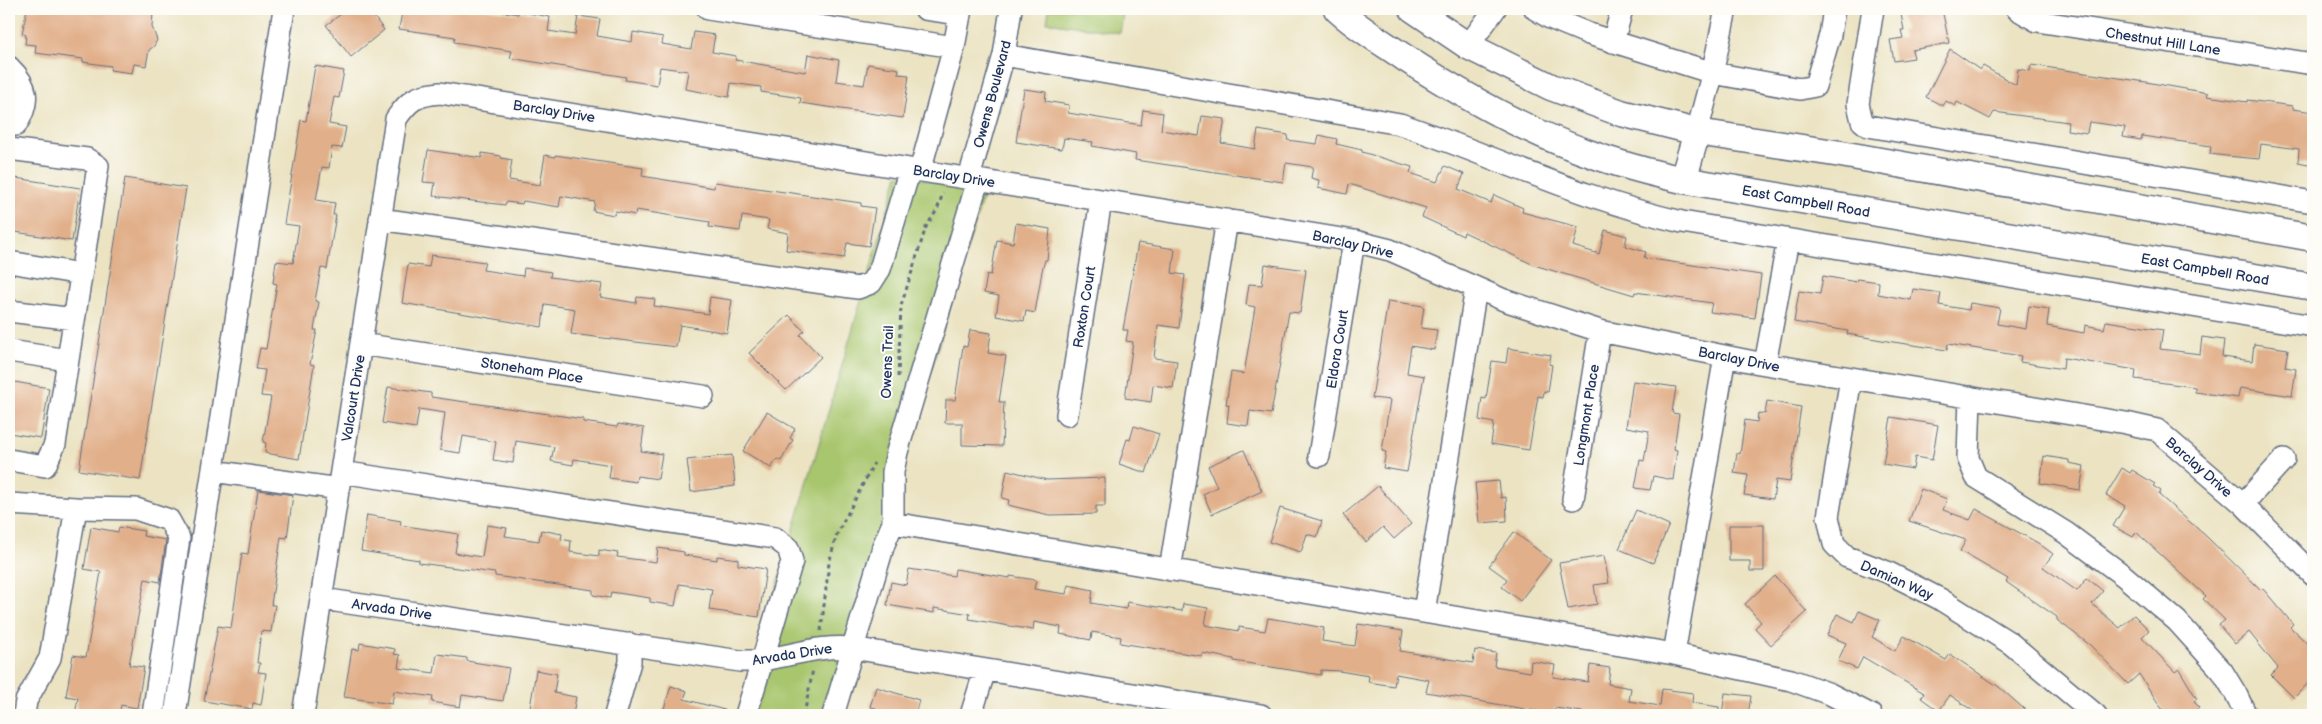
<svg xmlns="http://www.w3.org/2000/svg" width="2322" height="724" font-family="'Balsamiq Sans',sans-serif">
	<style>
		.green { fill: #a8c66d; stroke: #627a66 }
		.building { fill: #e1af89 }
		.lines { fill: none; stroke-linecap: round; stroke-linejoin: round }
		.minor-casing { stroke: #646e81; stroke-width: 24 }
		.major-casing { stroke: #646e81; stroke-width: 29 }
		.path { stroke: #646e81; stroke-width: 3; stroke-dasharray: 4 4; stroke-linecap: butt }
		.minor { stroke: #fff; stroke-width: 21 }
		.major { stroke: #fff; stroke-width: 26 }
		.labels { text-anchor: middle; stroke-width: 4; stroke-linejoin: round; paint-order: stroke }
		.street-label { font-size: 14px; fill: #1b2f5e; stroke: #fdfcf7 }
	</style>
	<rect width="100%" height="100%" fill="#fdfcf7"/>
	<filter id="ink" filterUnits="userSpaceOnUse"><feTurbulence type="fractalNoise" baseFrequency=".02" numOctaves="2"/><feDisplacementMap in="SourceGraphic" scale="10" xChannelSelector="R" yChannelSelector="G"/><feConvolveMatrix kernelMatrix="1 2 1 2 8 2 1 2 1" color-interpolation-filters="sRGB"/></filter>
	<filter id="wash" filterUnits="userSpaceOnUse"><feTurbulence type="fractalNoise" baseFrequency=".0096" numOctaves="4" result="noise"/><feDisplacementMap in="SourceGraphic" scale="20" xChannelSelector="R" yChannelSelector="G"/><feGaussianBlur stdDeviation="1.12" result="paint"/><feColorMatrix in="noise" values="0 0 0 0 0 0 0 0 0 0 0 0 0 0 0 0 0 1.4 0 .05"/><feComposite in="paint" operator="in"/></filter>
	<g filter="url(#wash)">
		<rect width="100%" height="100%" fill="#ebe3c2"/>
		<path class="green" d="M1049,9H1124L1120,33L1047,22Z
			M898,175L985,190L828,715H739Z"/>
		<g id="blocks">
			<path class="building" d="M27,9H137V11L153,13L152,27L157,40L154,46L149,50L146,66L134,64L132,73L110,70L111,66L83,62V59L35,53L36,45L25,44L26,35L22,34Z
				M348,9H368L384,30L351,57L326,25Z
				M411,9H484L518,14V11L550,17L548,31L575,35L578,16L600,19L597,36L632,42L633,32L663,37L662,44L691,49L694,32L715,35L712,52L736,56L735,60L805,72L808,54L839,60L836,81L864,85L868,64L899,69L898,74L909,75L903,118L800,103L801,98L761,92V87L731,83L729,97L685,89L688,71L660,67L657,85L625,80L626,77L510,58L512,51L454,42L455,37L399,29L402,12L410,13Z
				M1900,9H1942L1949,43L1912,50L1914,58L1894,61L1890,40L1903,38L1901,30H1904Z
				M1950,49L1980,70L1983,66L2016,85L2018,69L2030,71L2031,65L2146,82L2208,93L2207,96L2247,102V100L2293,106V109L2313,112V165L2298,162L2299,149L2261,144L2259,159L2226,156L2210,154L2211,146L2142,136L2141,140L2123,137L2125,127L2089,122L2087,133L2067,130L2068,122L1994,112L1990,119L1957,102L1955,106L1946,101L1943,106L1926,97Z
				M315,66L344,71L339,98L334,97L329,124L346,127L342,148L332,147L329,168L322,167L316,200L335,203L333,215H336L327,269L321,268L315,301L319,302L314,330H317L310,364L314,365L299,459L265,453L266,443L263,442L271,397L261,396L265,370L256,369L260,348L266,349L277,284L273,283L276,261L293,263L299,226L284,224L301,120L306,121Z
				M1024,89L1046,92L1045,101L1069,105L1068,113L1141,125L1143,110L1163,113L1161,130L1199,136L1202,116L1225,119L1221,143L1255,149L1258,130L1288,135L1287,140L1317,144L1319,135L1337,139L1336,144L1362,150V152L1412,167L1410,173L1437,182L1445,166L1464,174L1458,189L1491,203L1494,195L1523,208L1522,212L1578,227L1573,246L1599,254L1605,230L1627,236L1625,246L1646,252L1644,258L1761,275L1755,318L1710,312L1712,303L1635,292L1634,295L1534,265L1464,232L1463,236L1422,217L1426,208L1349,184L1347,194L1318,188L1319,180L1311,178L1313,167L1286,163L1283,182L1135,160L1136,154L1092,146L1093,142L1064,138L1062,149L1016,142Z
				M428,150L482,158V153L501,156V158L512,160L509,180L540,185L545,155L555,157V155L643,168L642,176L714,188L715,182L861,203V206L875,208L869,246L847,243L844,258L786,250L788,233L767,229L769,220L742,216L740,231L709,227L710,222L636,210L635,215L615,211L614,215L593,211L595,202L561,196L559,207L523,201L522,204L506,202L505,205L433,196L435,183L423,182Z
				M9,177L80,188L72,241L9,231Z
				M125,178L186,188L140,480L79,470Z
				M1016,223L1050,229L1047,260H1045L1042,271L1035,313L1026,311L1024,321L996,316L999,296L984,293L987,274L991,275L997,240L1013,243Z
				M1138,243L1175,249L1172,273L1185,275L1179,328L1158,325L1154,358L1177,361L1173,388L1153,385L1151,402L1125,398L1133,342L1126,341L1128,330H1123Z
				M431,255L485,262L483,270L523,276L524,268L551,272L550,277L602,284L600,297L636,303L637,297L655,299L654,306L708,314L710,297L732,300L727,333L680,325L676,347L571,334L575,309L545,304L542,327L402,303L408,264L429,267Z
				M1265,264L1306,270L1300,313L1289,312L1271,414L1250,411L1248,426L1227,423L1229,405L1226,404L1231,372L1244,374L1255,307L1246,305L1249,284L1262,285Z
				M1823,276L1856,282L1857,279L1879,282L1878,294L1911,300L1913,289L1941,293L1939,305L1969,310L1970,303L2000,308L1997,324L2026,329L2029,306L2049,309L2047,326L2084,333L2085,325L2104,329L2106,321L2163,330L2160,349L2200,354L2202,337L2224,340L2222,357L2252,361L2254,344L2288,349L2285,367L2296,369L2292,396L2240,388L2238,398L2195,392V387L2135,379L2136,370L2064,358L2063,369L2020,362L2021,356L1948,344L1947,350L1893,342L1847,334L1848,331L1794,322L1799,291L1820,294Z
				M1388,301L1424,306L1421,328L1437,330L1434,350L1411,346L1407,373L1424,376L1407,472L1383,468L1386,452L1382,451L1390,400L1372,398Z
				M789,315L804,331L800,335L821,357L786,390L749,353Z
				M970,330L991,333L988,353L1006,356L999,402H1004L1002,446L962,445V423H945L946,400H955L963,346L967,347Z
				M1508,348L1551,355L1549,364L1552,365L1548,392L1544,391L1543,397L1538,396L1529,450L1491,444L1494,423L1479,420L1482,398L1486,399L1492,361L1506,363Z
				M9,381L49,388L41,438L9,433Z
				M1633,381L1676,387L1672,413L1679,414L1674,449L1677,450L1673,480L1653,476L1650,490L1635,488L1640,460L1644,461L1649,431L1626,427Z
				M388,387L431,393V397L583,419V422L617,427L618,424L644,428L641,451L662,454L658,479L637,476L636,482L609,478L611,465L574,459L573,465L551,461L554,447L516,441L513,463L493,460L496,442L463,436L460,453L440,450L445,413L419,409L416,428L382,423Z
				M1767,401L1801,407L1790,482L1776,480L1773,499L1744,495L1748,475L1734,473L1737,453L1740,454L1745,420L1757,422L1758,413L1765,414Z
				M767,412L795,429L790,438L793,440L781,461L777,459L771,468L743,451Z
				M1891,417L1938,425L1932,460L1915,457L1913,469L1883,464Z
				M1134,426L1159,434L1146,473L1119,464L1127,439L1130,440Z
				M1244,450L1262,491L1212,514L1203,494L1217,487L1208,466Z
				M732,455L735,486L691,492L687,460Z
				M2044,456L2069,460V463L2084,466L2080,490L2040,483Z
				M2122,468L2130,473L2132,470L2155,484L2153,486L2161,491L2159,495L2206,536L2261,590L2263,589L2293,624L2290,627L2313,649V678L2294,698L2271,675L2278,668L2249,632L2235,644L2219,625L2225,620L2203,599L2206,596L2136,532L2133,537L2113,526L2125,506L2106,495Z
				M1007,470L1047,480L1105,478V506H1096V514L1049,515L1008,505L1009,500L1002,498Z
				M1499,481L1501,498L1506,497L1507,521L1479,523L1475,483Z
				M1378,486L1411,524L1394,539L1383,527L1366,542L1343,515Z
				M1921,489L1947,499L1943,510L1970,520L1976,509L2038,543L2053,554L2043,567L2077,591L2087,578L2103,591L2092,604L2120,628L2134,615L2149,630L2142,637L2175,672L2179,669L2197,699L2194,701L2199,708L2187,715H2166L2139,674L2128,684L2090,645L2057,620V617L2006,582L2008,579L1960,551L1966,540L1909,521Z
				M258,490L293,495L287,538L281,537L271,605H275L271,632L261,631L257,663H260L258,672L266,673L261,705L253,703L252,709L204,701L218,626L231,628L242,553L248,554Z
				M1280,508L1322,521L1317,537L1307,534L1301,552L1269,542Z
				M1636,510L1669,525L1653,563L1619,549Z
				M367,515L401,521L400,525L458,534L455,553L482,557L487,525L507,528L505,536L539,541L541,530L562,534L561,539L571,541L570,552L599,556V550L618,553L617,557L656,562L658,548L684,552V555L717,560V556L738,559V565L766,569L759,617L709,610L712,589L679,584L675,606L650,602V598L611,592L610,598L593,595V590L495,576V573L419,563V560L361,551Z
				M1729,525H1764V571H1750V561H1729Z
				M91,527L118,532L119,527L144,531L143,536L166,540L160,582L145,579L129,665L144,667L137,708L121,705L119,715H75L78,698L66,696L73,655L86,657L101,572L84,569Z
				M1514,532L1551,560L1520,601L1502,587L1507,579L1489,566Z
				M1604,556L1609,583L1594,585L1597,604L1568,609L1559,563Z
				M909,569L954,576L955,569L1010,578V576L1036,580L1034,589L1066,594L1068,585L1093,590L1091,603L1126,609L1127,602L1182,611L1183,604L1208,608L1205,625L1239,631V627L1265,631L1268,618L1287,621L1324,628L1322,641L1355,646L1358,624L1403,631L1400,651L1473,663L1475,650L1496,653L1494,666L1530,672L1531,661L1555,665L1553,677L1588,682L1590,665L1610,668L1608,684L1631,688L1629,701L1660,706L1662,689L1693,693L1692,703L1719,707V715H1582L1583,712L1555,708L1554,714L1426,692L1429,680L1396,674L1394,686L1368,682L1369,676L1339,671L1321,670V675L1234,661V659L1202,653V656L1120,643L1121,637L1092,632L1091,640L1060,634L1061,627L1034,622L1033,630L969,619L970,614L934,608V613L887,605L891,582L906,585Z
				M1775,576L1807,612L1771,645L1755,628L1761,622L1745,604Z
				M1859,611L1880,620L1872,637L1895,651L1904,636L1946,660L1950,654L1999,687L2031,715H1979L1950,695L1939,711L1921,698L1924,693L1863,657L1857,669L1838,661L1846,643L1827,635L1837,614L1854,622Z
				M360,643L395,649L394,654L400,655L398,668L434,673L437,654L467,658V661L509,668L503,701L462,695L460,707L432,702L433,697L394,691L392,704L344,697L352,649L359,650Z
				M536,670L557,674L554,693L576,697L573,715H529Z
				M671,686L687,691L684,699L728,711L727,715H662Z
				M876,687L919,700L915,715H874L876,708L870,707Z
				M1725,693L1751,696L1748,715H1722Z"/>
		</g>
	</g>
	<g filter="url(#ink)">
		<use href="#blocks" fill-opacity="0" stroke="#646e81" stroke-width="1"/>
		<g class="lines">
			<defs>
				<path id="minor" d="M708,9L954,47
					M925,9L960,14
					M1535,9L1550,18L1589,34L1713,73L1800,89L1815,86L1830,35L1834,9
					M1873,9L1858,104L1862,121L1868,126L2313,202
					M2017,9L2037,21L2313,64
					M1613,42L1622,9
					M1468,46L1495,9
					M1004,55L1400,124C1494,156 1584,200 1682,222L2313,326
					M9,67C28,85 31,101 16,125H9
					M1697,132L1711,79L1726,9
					M9,149L87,159L98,166L55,444L45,466L9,460
					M920,171L954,47L961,9
					M969,178L1004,55L1011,9
					M978,180L897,452L893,472V523L1674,654L1791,680L1830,694L1871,715
					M380,219L858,288L871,283L880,269L910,169
					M9,262L81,274
					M9,311L74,319
					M361,344L703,396
					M9,351L68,360
					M1765,364L1788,240
					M1851,378L1828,517L1834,544L1847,557L1887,572L1940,599L2010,643L2096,715
					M1970,397L1968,458L1976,477L2066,533L2124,576L2177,621L2222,671L2236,694L2246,715
					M1067,415L1101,200
					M1319,456L1354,241
					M213,471L339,489
					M341,472L775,538L788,548L792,561L746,715
					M1573,499L1600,331
					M9,504L76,508
					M2243,504L2284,459
					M1170,570L1227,220
					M322,599L740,661C778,662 813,644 852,648L1261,715
					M1424,612L1476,288
					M1674,654L1725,356
					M24,715L26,701L50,658L76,508L136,509L169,520L179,538L153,715
					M175,715L284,9
					M303,715L396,119C409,100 416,95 440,93L1354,241L1390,250L1504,300L1600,331L1759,363L2126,423L2157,430L2243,504L2313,575
					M615,715L630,662V644
					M833,715L884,544L893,523
					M971,715L985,670"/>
				<path id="major" d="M1337,9C1357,28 1382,42 1405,58C1462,95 1527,132 1591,154C1621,165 1652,173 1683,180L2313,287
					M1413,9L1468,46L1551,87L1621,113L1697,132L1841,154L2313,238
					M1683,180L1697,132"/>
			</defs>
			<use href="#minor" class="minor-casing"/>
			<use href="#major" class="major-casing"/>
			<path class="path" d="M898,377L901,306L926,227L937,210L943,193
				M821,631L829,563L837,534L874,463
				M804,715L813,669"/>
			<use href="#minor" class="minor"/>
			<use href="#major" class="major"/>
		</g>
	</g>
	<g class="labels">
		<g class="street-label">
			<text transform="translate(2163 41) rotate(9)" y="5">Chestnut Hill Lane</text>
			<text transform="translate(992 94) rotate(-75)" y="5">Owens Boulevard</text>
			<text transform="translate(554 111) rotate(9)" y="5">Barclay Drive</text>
			<text transform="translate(954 176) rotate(9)" y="5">Barclay Drive</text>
			<text transform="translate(1806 201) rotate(10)" y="5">East Campbell Road</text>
			<text transform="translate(1353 244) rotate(13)" y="5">Barclay Drive</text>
			<text transform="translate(2205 269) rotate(10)" y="5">East Campbell Road</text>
			<text transform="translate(1084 307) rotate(-81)" y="5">Roxton Court</text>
			<text transform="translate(1337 349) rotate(-81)" y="5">Eldora Court</text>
			<text transform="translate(1739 359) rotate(11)" y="5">Barclay Drive</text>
			<text transform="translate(887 362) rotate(-88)" y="5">Owens Trail</text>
			<text transform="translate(532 370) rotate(9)" y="5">Stoneham Place</text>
			<text transform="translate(353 398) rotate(-81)" y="5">Valcourt Drive</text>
			<text transform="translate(1586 415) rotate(-81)" y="5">Longmont Place</text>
			<text transform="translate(2199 467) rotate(41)" y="5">Barclay Drive</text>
			<text transform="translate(1897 580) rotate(24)" y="5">Damian Way</text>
			<text transform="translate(392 609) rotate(8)" y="5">Arvada Drive</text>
			<text transform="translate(792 654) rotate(-9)" y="5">Arvada Drive</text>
		</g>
	</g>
	<rect width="2322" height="724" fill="none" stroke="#fdfcf7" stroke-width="30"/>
</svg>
